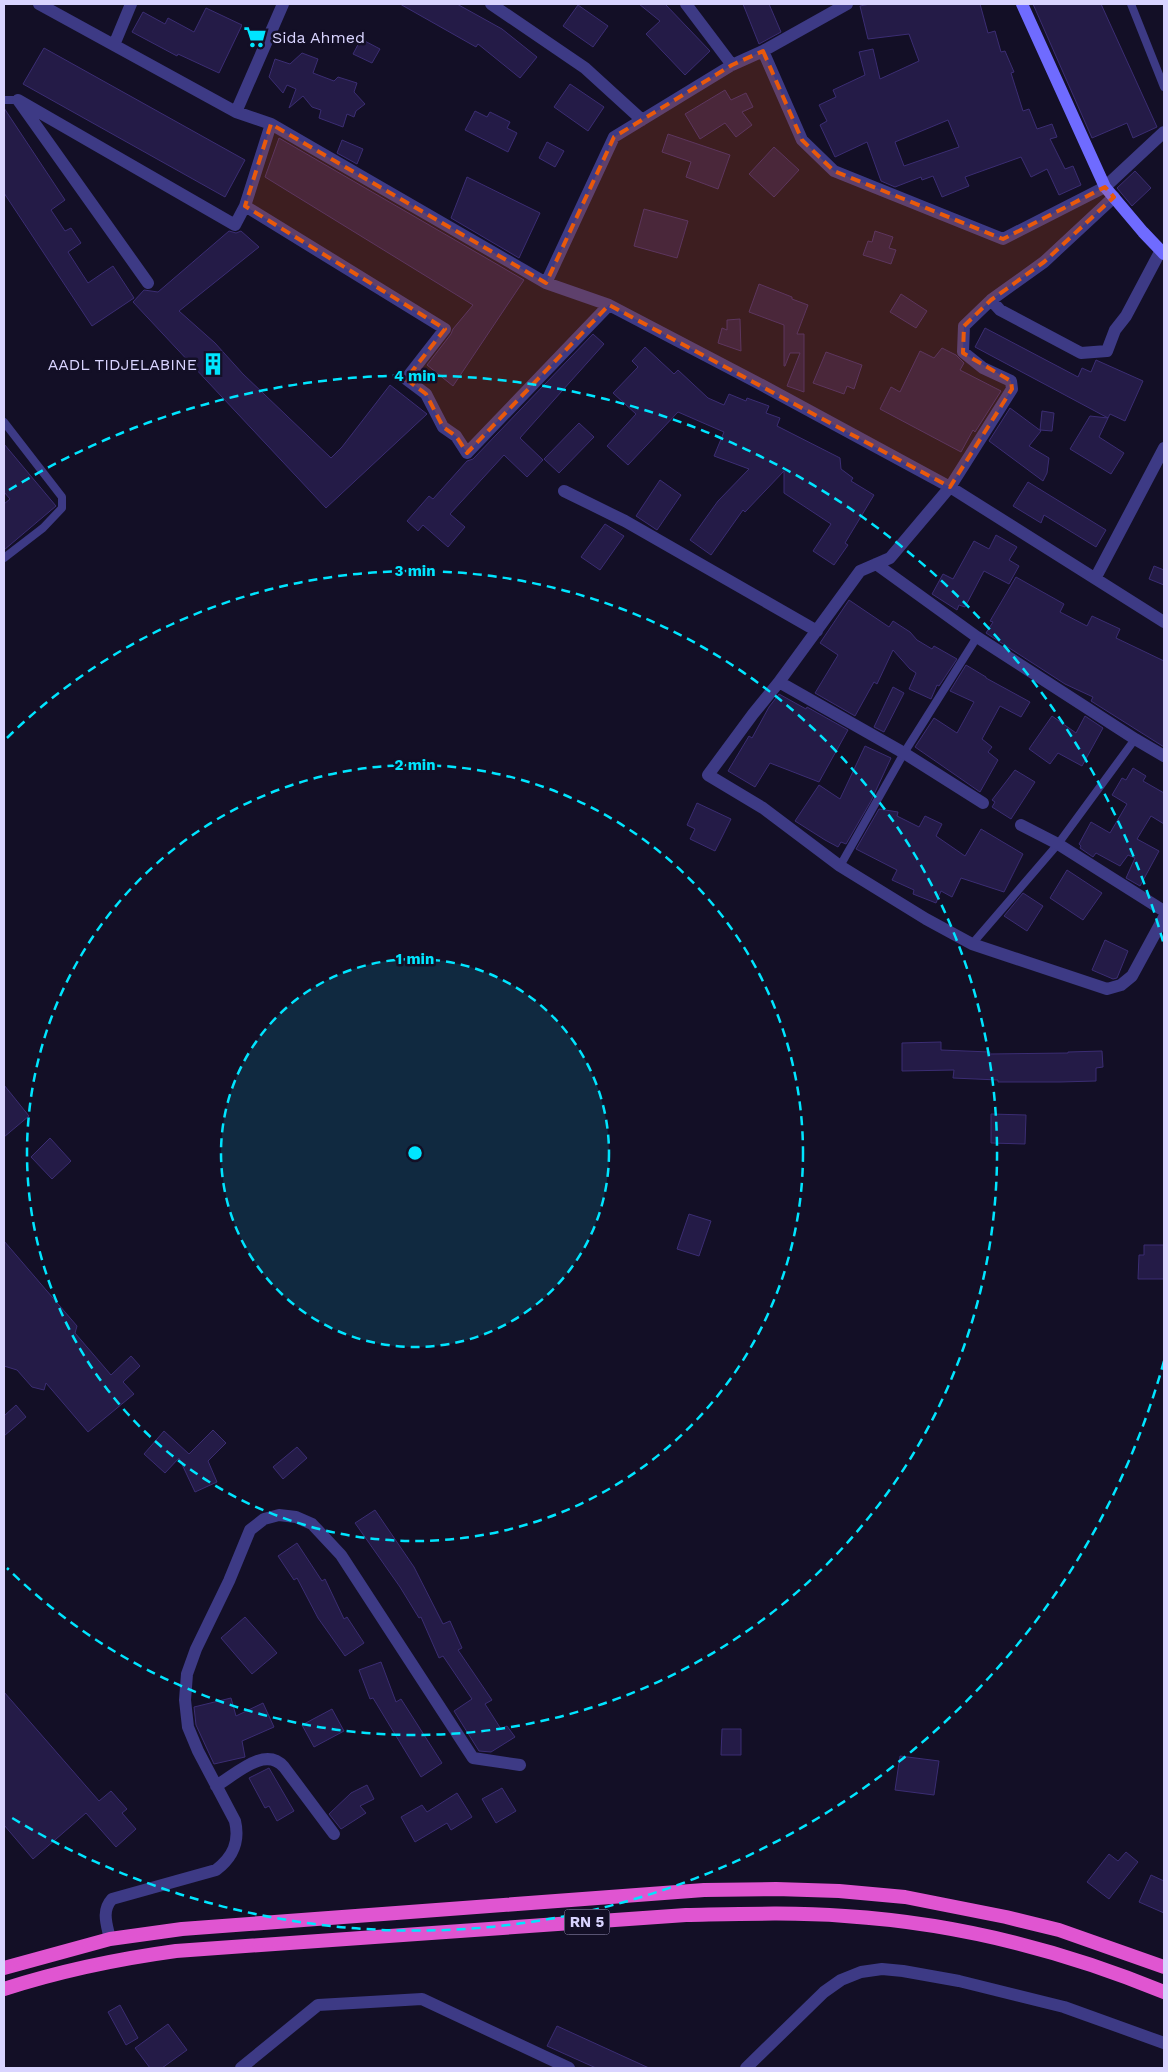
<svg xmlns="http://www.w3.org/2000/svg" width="1168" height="2072" font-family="'Work Sans',sans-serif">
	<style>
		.building { fill: #241b47; stroke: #3b2d73; fill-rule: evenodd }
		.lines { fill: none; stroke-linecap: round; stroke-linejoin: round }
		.service { stroke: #3d3a85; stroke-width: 8 }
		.minor { stroke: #3d3a85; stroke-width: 12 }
		.secondary { stroke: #6f6bff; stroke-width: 12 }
		.trunk { stroke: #e055d1; stroke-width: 14 }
		.marked { fill: #e8590c; fill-opacity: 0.2; stroke: #e8590c; stroke-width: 4; stroke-dasharray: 10 6; stroke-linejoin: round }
		.ring { fill: none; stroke: #00e5ff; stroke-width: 2.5; stroke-dasharray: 9 6 }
		.labels { text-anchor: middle; stroke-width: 5; stroke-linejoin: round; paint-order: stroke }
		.shield { fill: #130f26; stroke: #9e99be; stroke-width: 1 }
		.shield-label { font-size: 15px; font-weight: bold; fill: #d9d4ff }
		.poi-label { font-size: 16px; fill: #d9d4ff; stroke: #130f26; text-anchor: start }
		.centre { fill: #00e5ff; stroke: #130f26; stroke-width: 2.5 }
		.ring-label { font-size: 15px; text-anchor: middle; font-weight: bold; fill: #00e5ff; stroke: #130f26; stroke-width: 5; stroke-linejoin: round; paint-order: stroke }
	</style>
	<rect width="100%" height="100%" fill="#130f26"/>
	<path class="building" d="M400,4H457L502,29L537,57L520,78L478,44L476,47Z
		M639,4H665L710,51L685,75L646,34L660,21Z
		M743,4H769L781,32L759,44Z
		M870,4H980L988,33L995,31L1001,52L1005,51L1014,72L1011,73L1023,111L1029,109L1037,129L1052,124L1057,137L1050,139L1065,169L1073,166L1081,185L1059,195L1047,169L1031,177L1021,157L965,177L969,186L942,197L933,176L922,180L921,177L895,187L881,181L867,142L835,157L820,125L827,121L819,105L836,97L833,90L865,75L859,52L873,49L880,79L919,61L909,34L868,39L860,6ZM948,120L959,147L904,166L895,142Z
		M1033,4H1101L1157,127L1133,138L1127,123L1092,138Z
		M578,5L608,26L593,47L563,26Z
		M206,8L242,25L219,73L178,54L177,56L132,32L143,12L165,24L168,18L194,32Z
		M361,39L380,49L372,63L353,54Z
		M44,48L245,160L225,197L23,84Z
		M302,53L318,59L313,73L334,81L338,77L357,83L354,92L365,104L356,111L354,117L347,114L343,127L319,118L321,110L312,107L303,96L289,108L296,89L287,85L283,93L269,77L275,59L290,64Z
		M570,84L604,107L588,131L554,107Z
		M725,90L731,100L746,93L753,107L742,112L752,125L736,137L725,123L700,139L685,114Z
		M4,108L65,200L51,210L65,231L71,228L81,243L68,252L88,283L113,266L134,298L92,326L4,193Z
		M475,111L487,117L490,112L510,122L507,128L517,133L508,152L465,130Z
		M668,134L730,155L718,189L686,177L691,162L662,152Z
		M279,138L524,280L453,386L427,365L451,334L453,329L473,305L265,177Z
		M342,140L363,149L357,164L337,153Z
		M547,142L564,151L555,167L539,158Z
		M774,147L799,170L774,197L749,174Z
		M1135,171L1151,188L1132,206L1117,188Z
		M467,177L540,213L519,258L451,218Z
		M644,209L688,221L677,258L634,246Z
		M229,231L236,233L241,231L259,247L179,311L215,343L243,374L331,458L342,447L390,385L427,414L326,508L133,302L144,290L158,292Z
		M875,231L893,237L889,248L896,250L891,264L863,255L868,241L872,242Z
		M759,284L792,297V299L808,305L797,334H804V392L787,386L800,353H790L785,366H784V325L749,312Z
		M901,294L927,311L916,328L890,312Z
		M740,319L741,351L718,343L722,328L727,330V320Z
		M985,328L1078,377L1082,368L1091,372L1096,360L1143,381L1125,421L1110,414L1108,418L975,347Z
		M593,334L604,344L520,438L543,460L527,477L504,455L450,514L465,527L448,547L423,525L418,531L407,521L429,496L433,499L467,461L473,459Z
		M645,347L674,374L678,370L708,398L724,405L729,394L746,401L747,398L769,406L766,413L780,418L777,426L840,458L841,469L853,478L851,481L874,495L845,543L848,545L834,565L813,551L831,524L784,493V471L745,512L743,510L711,555L690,540L718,501L749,469L714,456L724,432L678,412L628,465L607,446L636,414L613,393L638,367L632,361Z
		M942,348L956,355L964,363L960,370L1001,391L975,432L973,430L961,452L880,409L891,387L900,392L920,351L934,358Z
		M826,352L862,365L854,389L847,386L844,394L813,383Z
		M1010,408L1041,431L1029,446L1049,458L1047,473L1043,481L989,441Z
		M1042,411L1054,413L1052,431L1040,430Z
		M1090,416L1108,418L1099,437L1124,453L1111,474L1070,449Z
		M579,423L594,437L559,473L544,459Z
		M4,444L56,506L4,550V504L10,499L4,492Z
		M660,480L681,495L657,530L636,516Z
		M1028,482L1106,530L1096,547L1044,515L1041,523L1013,506Z
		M605,524L624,536L600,570L581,557Z
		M996,535L1017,547L1009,560L1019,566L1009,584L984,571L965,607L959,605L957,610L932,594L943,574L953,579L974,541L989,549Z
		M1154,566L1164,570V585L1149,579Z
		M1016,577L1064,604L1060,612L1087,626L1092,616L1120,629L1116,638L1164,661V747L1091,701L1093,697L1065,684L986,633L993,622L990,621Z
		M849,600L889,627L893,621L910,632L917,640L932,649L934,646L957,659L939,686L937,685L931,699L909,689L916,673L910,669L893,650L877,684L874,682L855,716L815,693L838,655L820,643Z
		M966,665L986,677V678L1030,702L1021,717L1000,706L982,739L992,747L988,752L998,760L980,792L915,747L934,718L957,733L974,702L950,691Z
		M893,687L904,693L884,732L874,727Z
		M779,694L806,709L807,707L848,730L819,782L770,763L755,787L728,771L749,736L752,738L769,707Z
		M1052,716L1076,733L1085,716L1103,728L1082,766L1058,753L1050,764L1029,749Z
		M865,746L891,758L871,801L846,844L841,842L838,847L825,840L795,821L819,785L840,799Z
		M1133,768L1146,776L1143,781L1164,793V824L1151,816L1137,839L1159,851L1140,886L1126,878L1135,858L1128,855L1120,866L1096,853L1093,857L1080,848L1081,846L1079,844L1091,822L1110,833L1127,804L1112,795L1122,778L1126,780Z
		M1015,770L1035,782L1011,819L992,807L995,802L992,800Z
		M697,803L731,819L715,851L690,839L695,829L687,825Z
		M879,809L898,812L897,816L919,827L925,816L942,824L936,836L965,856L981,829L1023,854L1004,892L961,878L952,897L941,891L936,903L913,894L914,890L892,880L897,870L856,849Z
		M1067,870L1102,893L1083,920L1050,898Z
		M1023,893L1043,906L1027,931L1004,916Z
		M1105,940L1128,951L1117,978L1113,979L1092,970Z
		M941,1042V1050L990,1052L989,1054L1068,1053V1052L1102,1051L1103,1067L1096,1068V1081L1060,1082H998V1080L953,1078L954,1070L902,1071V1043Z
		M4,1085L29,1116L4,1137Z
		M991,1114L1026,1115L1025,1144L991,1143Z
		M50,1138L71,1161L52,1179L31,1157Z
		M689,1214L711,1221L699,1256L677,1249Z
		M4,1241L77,1326L75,1333L111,1375L131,1356L140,1366L123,1382L134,1394L88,1432L46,1383L44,1390L32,1387L17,1370L4,1366Z
		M1144,1245H1164V1279H1138L1139,1255H1144Z
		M16,1405L26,1417L4,1436V1416Z
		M213,1430L226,1443L208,1461L217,1482L195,1492L179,1458L165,1473L144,1454L164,1431L189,1454Z
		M297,1447L307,1458L283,1479L273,1467Z
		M375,1510L414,1567L443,1624L450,1621L462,1648L458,1650L492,1700L485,1704L501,1729L507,1726L515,1737L491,1752L479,1751L454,1711L472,1699L443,1656L439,1658L421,1617L419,1618L400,1587L355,1523Z
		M297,1543L322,1581L325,1579L344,1619L347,1617L364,1643L345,1656L318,1618L297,1578L294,1580L278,1556Z
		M245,1617L277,1653L252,1674L221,1638Z
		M381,1662L396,1702L401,1699L442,1763L421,1777L373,1698L370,1699L359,1670Z
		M4,1692L99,1801L111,1791L127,1809L122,1813L136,1829L116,1847L86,1813L33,1859L4,1825Z
		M231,1698L236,1716L263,1703L274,1727L242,1741L245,1757L214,1764L196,1725L194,1707Z
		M332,1709L344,1731L314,1747L302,1725Z
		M722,1729H741V1755H721Z
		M900,1756L939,1761L934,1795L895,1790Z
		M269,1768L294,1811L277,1821L269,1806L265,1808L249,1778Z
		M367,1785L374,1799L360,1806L366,1813L341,1829L329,1814L351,1793Z
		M502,1788L516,1811L496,1823L482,1799Z
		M457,1793L472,1817L451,1830L447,1823L415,1842L401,1817L422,1805L427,1812Z
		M1126,1852L1138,1862L1109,1899L1087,1882L1109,1854L1118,1861Z
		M1151,1875L1164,1881V1913L1139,1902Z
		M120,2005L138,2038L126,2045L108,2012Z
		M168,2024L187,2050L162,2068H150L135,2048Z
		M557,2026L649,2068H596L547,2046Z"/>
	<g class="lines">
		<path class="service" d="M1131,4L1164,87
			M4,100H18
			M4,422L62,497V508L43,528L4,558
			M840,866L904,753L977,637
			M972,944L1058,844L1135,739"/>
		<path class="minor" d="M39,4L236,112L271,124L546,283L609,305L758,383L950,487L1164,622
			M491,4L585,68L642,120
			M686,4L732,65
			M114,45L131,4
			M763,51L802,140L834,171L1003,239L1105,187L1164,132
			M236,112L283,4
			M1114,197L1044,262L991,300L964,326L963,352L983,368L1011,381L1012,389L950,487L890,558L860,571L779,682L753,714L708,775L763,808L840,866L926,919L972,944L1107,989L1121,985L1132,976L1164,917
			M245,206L445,329L406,379L426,394L443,427L456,436L467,453L609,305
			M148,283L18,100L235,225L245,206L271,124
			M546,283L614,137L732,65L763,51L847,4
			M991,300L1000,310L1081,353L1107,351L1115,330L1126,316L1161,250
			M564,491L625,521L817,631
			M876,564L977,637L1135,739L1164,756
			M1096,577L1164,448
			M779,682L904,753L983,803
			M1021,825L1058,844L1164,911
			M216,1786C235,1775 265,1745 284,1767L334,1834
			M110,1939C107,1925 101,1911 112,1899L216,1870C233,1857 240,1842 235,1821L198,1751L188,1727L185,1700L187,1674L196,1649L229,1581L250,1530L264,1519L279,1515L296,1517L312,1524L341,1555L473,1758L520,1765
			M241,2068L318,2005L422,1999L569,2068
			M746,2068L824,1992L841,1980L861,1972L882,1969L903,1971L959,1981L1064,2007L1164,2043"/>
		<path class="secondary" d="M1022,4L1105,187L1143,232L1164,254"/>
		<path class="trunk" d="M4,1968L110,1939L182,1929L704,1890L776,1889L839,1891L905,1897L1006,1917L1059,1930L1164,1967
			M4,1989C60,1971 117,1959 176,1951L686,1915C739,1914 792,1912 845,1916C956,1923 1062,1950 1164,1992"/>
	</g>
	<path class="marked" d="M763,51L802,140L834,171L1003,239L1105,187L1114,197L1044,262L991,300L964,326L963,353L1011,381L1012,389L950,487L609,305L467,453L456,436L443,427L426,394L406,379L445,329L245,206L271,124L546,283L614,137L732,65Z"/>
	<circle cx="415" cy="1153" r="194" fill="#00e5ff" fill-opacity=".12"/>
	<g class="ring">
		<circle cx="415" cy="1153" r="194"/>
		<circle cx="415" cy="1153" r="388"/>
		<path d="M7 738A582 582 0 1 1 7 1568"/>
		<path d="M1164 1361A777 777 0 0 1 9 1816M9 490A777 777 0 0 1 1164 945"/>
	</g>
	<defs>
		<symbol id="supermarket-bare" viewBox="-9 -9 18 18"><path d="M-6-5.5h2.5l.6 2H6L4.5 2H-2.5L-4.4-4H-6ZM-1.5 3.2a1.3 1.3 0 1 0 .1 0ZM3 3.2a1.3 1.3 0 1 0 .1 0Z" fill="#00e5ff" stroke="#130f26" stroke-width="2.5" paint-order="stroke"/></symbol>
		<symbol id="building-bare" viewBox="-9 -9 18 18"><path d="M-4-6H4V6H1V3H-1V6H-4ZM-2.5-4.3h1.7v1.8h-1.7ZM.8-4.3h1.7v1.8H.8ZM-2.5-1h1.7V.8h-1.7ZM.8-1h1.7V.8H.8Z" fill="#00e5ff" stroke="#130f26" stroke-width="2.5" paint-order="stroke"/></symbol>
	</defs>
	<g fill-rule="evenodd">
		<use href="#supermarket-bare" x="239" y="21" width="32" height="32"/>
		<use href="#building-bare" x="197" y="348" width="32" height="32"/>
	</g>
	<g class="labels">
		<rect class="shield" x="564.5" y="1909.5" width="45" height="25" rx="4"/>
		<g class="shield-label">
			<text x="587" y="1927">RN 5</text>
		</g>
		<g class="poi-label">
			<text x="272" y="43">Sida Ahmed</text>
			<text x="197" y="370" text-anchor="end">AADL TIDJELABINE</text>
		</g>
	</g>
	<circle cx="415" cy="1153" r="8" class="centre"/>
	<g class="ring-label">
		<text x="415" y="381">4 min</text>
		<text x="415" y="576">3 min</text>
		<text x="415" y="770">2 min</text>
		<text x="415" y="964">1 min</text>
	</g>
	<rect width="1168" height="2072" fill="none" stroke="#d9d4ff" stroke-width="10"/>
</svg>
